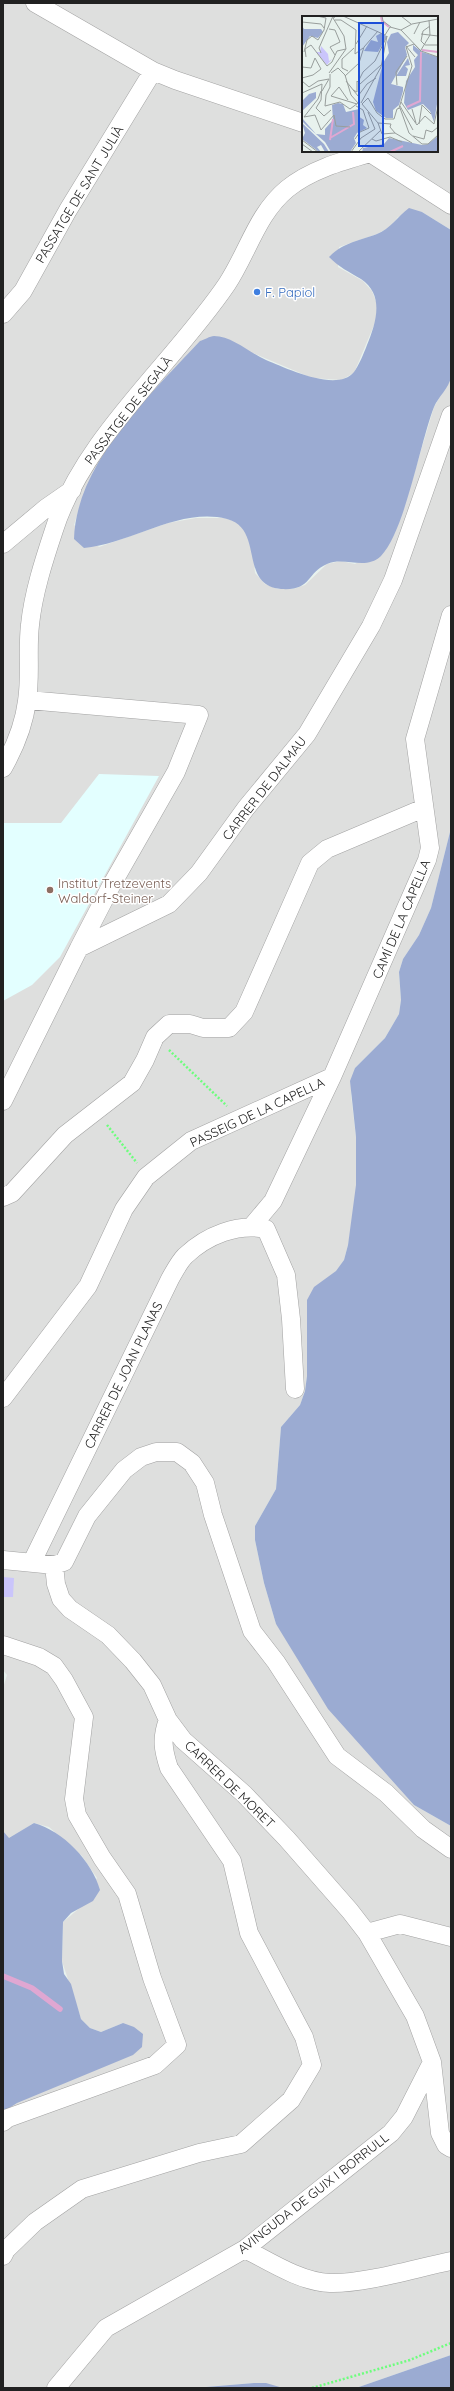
<svg xmlns="http://www.w3.org/2000/svg" width="454" height="2391" font-family="Quicksand,sans-serif">
	<style>
		.residential { fill: #dedfde; fill-rule: evenodd }
		.education { fill: #e3ffff }
		.forest { fill: #9babd2 }
		.park { fill: #cac5fb }
		.lines { fill: none; stroke-linecap: round; stroke-linejoin: round }
		.stream { stroke: #e0a7d2; stroke-width: 5.5 }
		.minor-casing { stroke: #a2a2a2; stroke-width: 19 }
		.path { stroke: #6dfe7d; stroke-width: 2.5; stroke-dasharray: 2 2; stroke-linecap: butt }
		.minor { stroke: #fff; stroke-width: 18 }
		.shop-dot { fill: #3f7fe0; stroke: #fff; stroke-width: 1.5 }
		.education-dot { fill: #8d6e63; stroke: #fff; stroke-width: 1.5 }
		.labels { text-anchor: middle; stroke-width: 3; stroke-linejoin: round; paint-order: stroke }
		.street-label { font-size: 13px; fill: #212121; stroke: #fff }
		.shop-label { font-size: 13px; fill: #366cbe; stroke: #fff; text-anchor: start }
		.education-label { font-size: 13px; fill: #785e54; stroke: #fff; text-anchor: start }
		.inset-river { fill: none; stroke: #e0a7d2; stroke-width: 2 }
		.inset-road { fill: none; stroke: #989e9c; stroke-width: 1 }
		.view { fill: #1d4ed8; fill-opacity: 0.15; stroke: #1d4ed8; stroke-width: 2 }
		.inset-edge { fill: none; stroke: #212121; stroke-width: 2 }
	</style>
	<rect width="100%" height="100%" fill="#e8f2ee"/>
	<path class="residential" d="M3,3H451V230L422,212L398,217L390,227L377,234L339,247L338,267L363,281L372,291L377,304V318L354,373L341,380L312,378L253,353L190,352L107,448L82,499L74,525L99,547L168,523L196,518H224L237,522L247,533L252,546L255,573L265,584L278,589H293L305,585L327,564L341,561L355,564L390,543L401,517L434,407L451,378L450,832L431,908L419,935L403,959L399,972L401,1000L399,1014L385,1038L355,1068L351,1095L356,1137V1200L348,1245L344,1260L336,1272L326,1280L307,1314V1376L305,1391L300,1405L281,1427L276,1489L255,1526V1540L264,1583L276,1624L414,1805L451,1826V2355L356,2388H283L254,2383L194,2388H3V2112L123,2023L101,2032L90,2028L81,2019L62,1961L63,1922L82,1906L97,1878L82,1856L49,1827L34,1823L9,1839L3,1831V1688L7,1675L3,1670ZM303,17H437V151H303Z"/>
	<path class="education" d="M99,774L159,776L60,957L32,985L3,1001V823H61Z"/>
	<path class="forest" d="M409,208L422,212L451,230C451,265 451,300 451,335C451,348 454,364 451,377C449,388 438,397 434,407C420,443 405,531 381,556C365,571 345,556 327,564C306,573 312,591 281,589C238,585 265,529 227,519C179,507 131,544 84,548L74,539C76,463 151,394 200,341C204,340 210,336 214,336C232,336 250,353 266,360C286,368 337,393 354,372C359,365 364,353 367,345C376,323 385,295 361,279C349,272 339,267 329,257C344,242 359,241 377,234C390,229 398,216 409,208Z
		M451,781V1826L414,1805L328,1709L276,1624L264,1583L255,1540V1526L276,1489L281,1427L300,1405L305,1391L307,1376V1300L314,1287L336,1271L344,1260L348,1245L356,1185V1137L350,1081L355,1068L385,1038L399,1014L401,1000L399,972L403,959L419,935L431,908L450,832Z
		M34,1823C63,1831 92,1861 100,1890L93,1901L71,1913L63,1922L62,1961L64,1974L71,1984L81,2019L90,2028L101,2032L123,2023L134,2027L143,2034L142,2047L133,2055L17,2103L3,2112V1831L9,1838Z
		M451,2355V2388H356Z
		M254,2383H266L283,2388H194Z"/>
	<path class="park" d="M3,1577L14,1578L13,1597H3Z"/>
	<g class="lines">
		<path class="stream" d="M3,1976L32,1988L60,2009"/>
		<defs>
			<path id="minor" d="M35,3L153,71L175,80L303,123
				M367,151L451,205
				M3,314L23,291L68,210L153,71
				M3,544L46,508L72,490
				M28,700L199,715L176,772L111,886L79,948
				M3,768C15,747 24,725 27,701C31,676 27,650 30,625C33,594 44,560 54,530C83,438 173,364 227,284C248,252 257,214 287,189C310,170 342,161 370,153
				M3,1101L79,948L169,904L199,873L246,808L307,734L371,626L393,580L451,415
				M3,1197L12,1193L65,1135L132,1083L145,1060L155,1037L169,1024H190L203,1028H229L244,1012L310,863L327,849L424,808
				M252,1226L273,1201L332,1077L427,860L430,848L415,739L451,615
				M3,1398L88,1286L124,1209L146,1177L191,1141L332,1077
				M3,1560L54,1565L64,1562L87,1516L124,1470L141,1457L156,1452H177L192,1463L205,1483L213,1515L252,1631L276,1662L337,1756L386,1793L423,1829L451,1849
				M32,1562L170,1279C174,1272 179,1262 185,1256C207,1235 238,1223 266,1229L286,1275L291,1319L295,1389
				M54,1565L56,1584L61,1599L70,1609L108,1635L133,1661L152,1685L168,1720L183,1740L244,1794L287,1839L350,1911L367,1933L415,2016L432,2062L440,2133L446,2145L451,2148
				M3,1645L39,1657L54,1666L64,1680L84,1717L74,1799L77,1815L102,1858L127,1894L152,1978L177,2045L155,2065L8,2118L3,2122
				M367,1933L400,1924L451,1937
				M245,2249C270,2262 301,2282 330,2283C365,2284 416,2268 451,2261
				M3,2256L6,2250L35,2222L82,2189L199,2153L241,2144L291,2100L312,2065L304,2037L249,1933L232,1861L169,1768C163,1750 161,1738 168,1720
				M56,2388L106,2328L245,2249L391,2133L404,2117L432,2062"/>
		</defs>
		<use href="#minor" class="minor-casing"/>
		<path class="path" d="M169,1050L227,1106
			M107,1125L137,1163
			M312,2388L410,2360L451,2343"/>
		<use href="#minor" class="minor"/>
	</g>
	<circle class="shop-dot" cx="257" cy="292" r="4"/>
	<circle class="education-dot" cx="50" cy="890" r="4"/>
	<g class="labels">
		<g class="street-label">
			<text transform="translate(79 194) rotate(-59)" y="5">PASSATGE DE SANT JULIÀ</text>
			<text transform="translate(128 410) rotate(-52)" y="5">PASSATGE DE SEGALÀ</text>
			<text transform="translate(264 788) rotate(-52)" y="5">CARRER DE DALMAU</text>
			<text transform="translate(401 919) rotate(-67)" y="5">CAMÍ DE LA CAPELLA</text>
			<text transform="translate(257 1112) rotate(-25)" y="5">PASSEIG DE LA CAPELLA</text>
			<text transform="translate(123 1375) rotate(-64)" y="5">CARRER DE JOAN PLANAS</text>
			<text transform="translate(230 1784) rotate(44)" y="5">CARRER DE MORET</text>
			<text transform="translate(313 2193) rotate(-38)" y="5">AVINGUDA DE GUIX I BORRULL</text>
		</g>
		<g class="shop-label">
			<text x="265" y="297">F. Papiol</text>
		</g>
		<g class="education-label">
			<text x="58" y="888">Institut Tretzevents<tspan x="58" dy="15">Waldorf-Steiner</tspan></text>
		</g>
	</g>
	<g transform="translate(302 16)">
		<rect width="136" height="136" fill="#e8f2ee"/>
		<path d="M0,10L2,13H19L21,16L16,22L8,20L0,31ZM96,16L107,27L103,31L105,39L102,45L89,68L101,71V75L97,89L91,94V102H84L74,95L71,86L81,47L87,37L85,26L89,18ZM79,17L85,20L76,36L62,35L69,24L76,26L74,20ZM111,29L120,36L136,41V82L132,106L128,95L121,88L106,94L102,87L104,65L113,51L112,44L116,39L111,34ZM106,42L108,49L103,50L106,53L104,60H94ZM14,76V82L0,95V85L7,78ZM36,87L41,88L44,96L57,93L56,100L62,104L61,109L65,112L55,117L52,122L54,127L48,136H29L23,126L6,111L0,105V102L14,118L23,119V113L31,104L30,89ZM0,107L22,128L27,136H23L19,129L15,131L19,136H17L0,123L3,117ZM136,120V136H60L61,132L82,128L87,122L120,129L126,128Z" fill="#9babd2"/>
		<path d="M19,30L26,38L27,45L30,43L25,49L14,36H18Z" fill="#cac5fb"/>
		<path class="inset-river" d="M79,0L80,5L87,11M120,34L136,36M105,91L118,85L119,36M28,122L52,108L51,96M28,124L31,103M88,136L101,130"/>
		<path class="inset-road" d="M41,0L83,19L88,11L99,14L110,8L136,3M80,0L81,5L89,11M99,0L109,8M33,4H39L54,14L53,38L61,32M0,6L19,8L22,12M128,10L121,15L119,25L123,29H136M27,13L33,14L38,26L28,31L33,39M99,14L119,35L136,41M112,18L118,6M119,18L136,20M54,28L65,10M104,30L113,41M119,34L128,19L127,4M2,36L5,24L10,20L16,24L22,14L24,2L15,0M19,37L17,32L31,0M4,41L3,33L9,29L25,50L30,46L35,35L44,33M40,43L52,32M40,43V52L46,55M0,51L9,52L13,42L19,53M27,57L44,33L42,20L31,2L33,1M29,57L36,52L43,59L49,79L56,87M28,58V71L24,79L23,90L38,86L48,93L56,87M43,60L57,47L62,31L76,15M0,62L11,59L19,53M0,65L7,71L16,65L27,63M44,65L56,80L65,68L74,62M56,66L61,56L73,45L85,20M95,69L94,56L105,40M51,74L55,76V65L58,68L79,49M19,75L16,83L2,101L13,99L19,114L32,99L34,110L48,111M20,75L27,63M0,77L20,68L19,84L14,92L22,100L29,94M46,84L37,71L29,80L55,88M99,86L115,109L123,100L132,108L136,90M59,87L79,51L85,20M60,88L66,82L75,97L83,103H92L95,93L98,92L107,117L120,128H126L136,119M60,88L76,107L80,118L93,117M98,90L111,114M97,92L110,50L104,31L112,28L119,35M110,93L114,107M76,107L89,108L88,111L93,117L110,127M117,108L120,89L129,98M111,120L122,123L124,114L130,116L136,111M53,123L58,116L67,112L61,94L54,90M70,123L74,125L88,121L100,126M0,124L16,136M0,128L11,136M49,136L59,122L73,113L66,96M56,136L79,114"/>
		<path class="view" d="M57,7H81V130H57Z"/>
		<rect width="136" height="136" class="inset-edge"/>
	</g>
	<rect width="454" height="2391" fill="none" stroke="#212121" stroke-width="8"/>
</svg>
